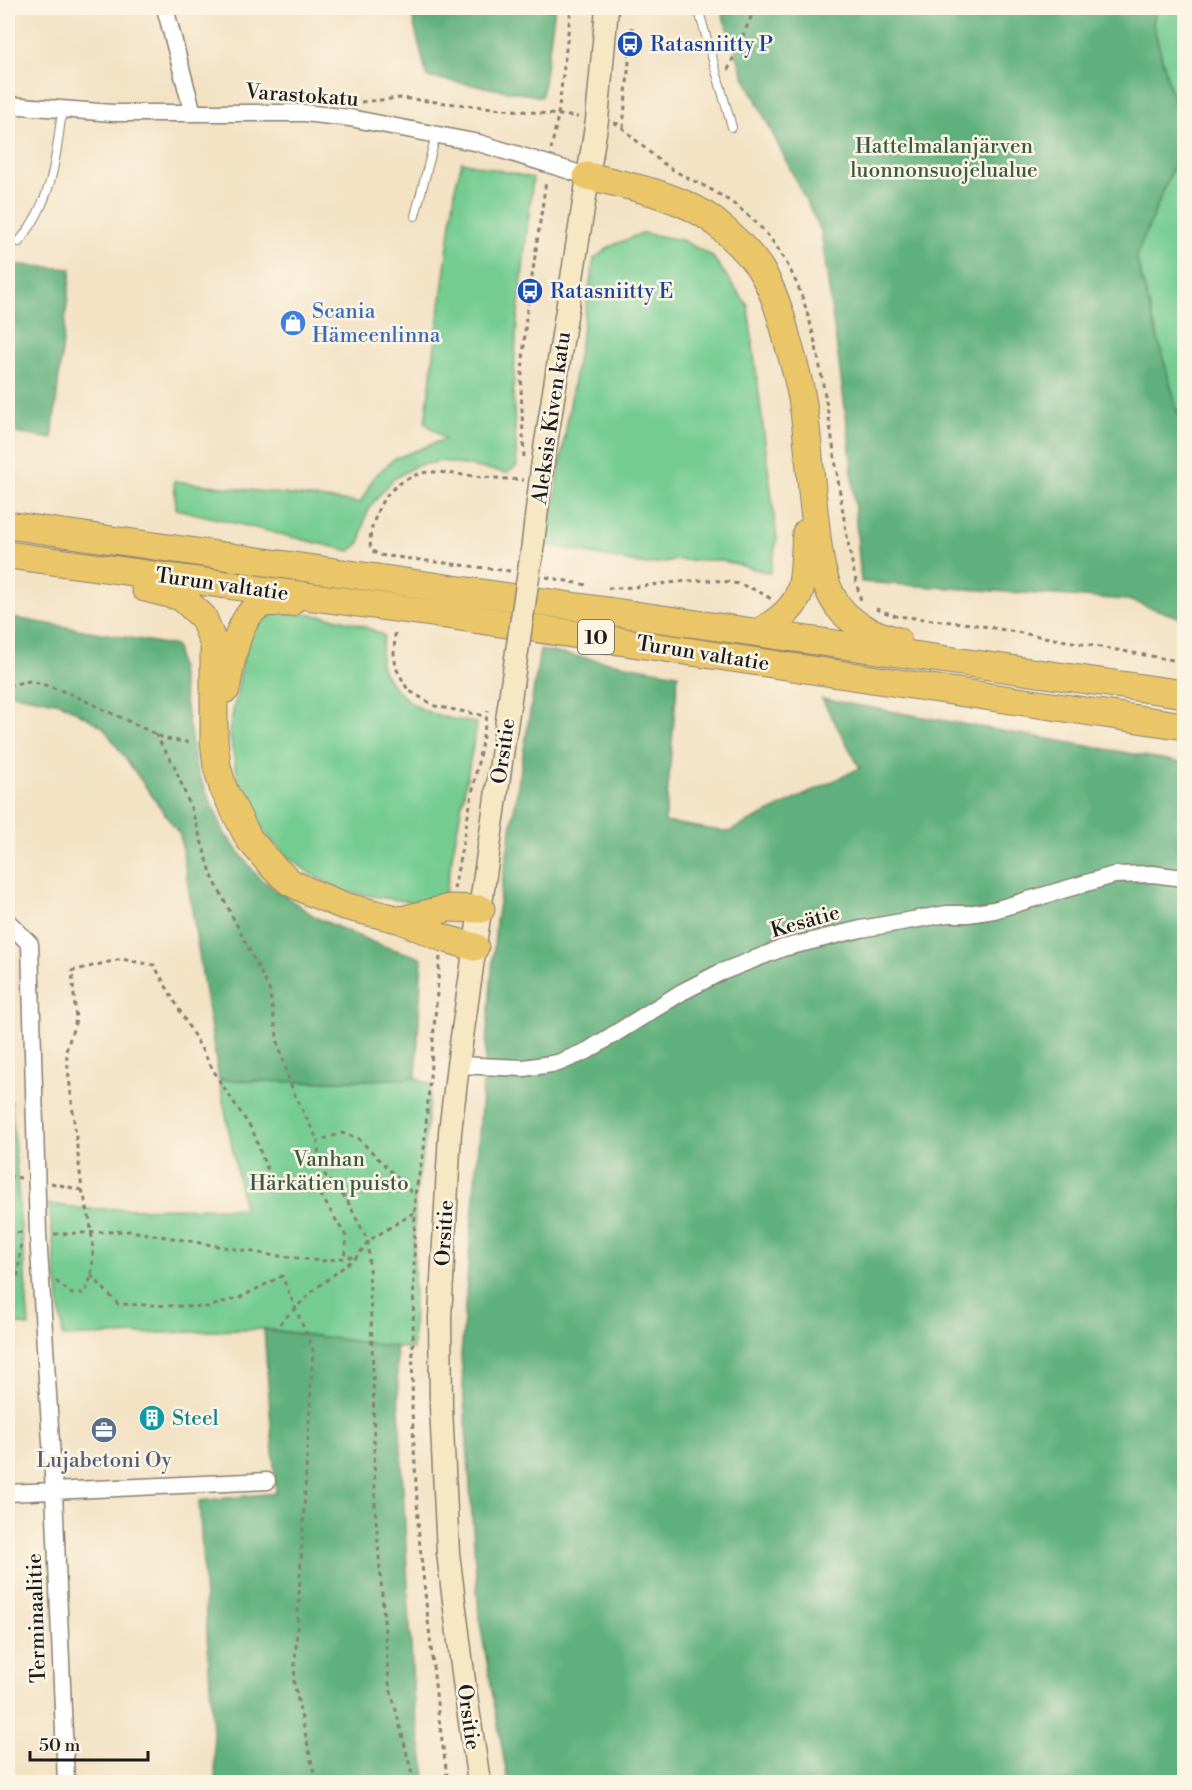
<svg xmlns="http://www.w3.org/2000/svg" width="1192" height="1790" font-family="'Libre Bodoni',serif">
	<style>
		.green { fill: #74cc91; stroke: #487456; stroke-width: 1.5 }
		.forest { fill: #5fb07b; stroke: #3e664c; stroke-width: 1.5 }
		.lines { fill: none; stroke-linecap: round; stroke-linejoin: round }
		.service-casing { stroke: #887f70; stroke-width: 10 }
		.minor-casing { stroke: #887f70; stroke-width: 19 }
		.secondary-casing { stroke: #887f70; stroke-width: 25 }
		.trunk-casing { stroke: #887f70; stroke-width: 29 }
		.path { stroke: #887f70; stroke-width: 3; stroke-dasharray: 4.5 4.5; stroke-linecap: butt }
		.service { stroke: #fff; stroke-width: 8 }
		.minor { stroke: #fff; stroke-width: 16 }
		.secondary { stroke: #f7e8c3; stroke-width: 22 }
		.trunk { stroke: #eac669; stroke-width: 27 }
		.secondary-bridge-casing { stroke: #887f70; stroke-width: 25; stroke-linecap: butt }
		.secondary-bridge { stroke: #f7e8c3; stroke-width: 22 }
		.labels { text-anchor: middle; stroke-width: 5; stroke-linejoin: round; paint-order: stroke }
		.shield { fill: #fcf5e5; stroke: #5f5d58; stroke-width: 1.5 }
		.shield-label { font-size: 20px; font-weight: bold; fill: #1c1c1c }
		.transit-label { font-size: 21px; fill: #164399; stroke: #fcf5e5; text-anchor: start }
		.street-label { font-size: 21px; fill: #1c1c1c; stroke: #fcf5e5 }
		.park-label { font-size: 21px; fill: #3b5a45; stroke: #fcf5e5 }
		.shop-label { font-size: 21px; fill: #366cbe; stroke: #fcf5e5; text-anchor: start }
		.culture-label { font-size: 21px; fill: #0d838f; stroke: #fcf5e5; text-anchor: start }
		.service-label { font-size: 21px; fill: #4e5e75; stroke: #fcf5e5 }
	</style>
	<rect width="100%" height="100%" fill="#fcf5e5"/>
	<filter id="ink" filterUnits="userSpaceOnUse"><feTurbulence type="fractalNoise" baseFrequency=".0167" numOctaves="2"/><feDisplacementMap in="SourceGraphic" scale="12" xChannelSelector="R" yChannelSelector="G"/><feConvolveMatrix kernelMatrix="1 2 1 2 8 2 1 2 1" color-interpolation-filters="sRGB"/></filter>
	<filter id="wash" filterUnits="userSpaceOnUse"><feTurbulence type="fractalNoise" baseFrequency=".008" numOctaves="4" result="noise"/><feDisplacementMap in="SourceGraphic" scale="24" xChannelSelector="R" yChannelSelector="G"/><feGaussianBlur stdDeviation="1.35" result="paint"/><feColorMatrix in="noise" values="0 0 0 0 0 0 0 0 0 0 0 0 0 0 0 0 0 1.4 0 .05"/><feComposite in="paint" operator="in"/></filter>
	<g filter="url(#wash)">
		<rect width="100%" height="100%" fill="#f3e2c4"/>
		<path class="green" d="M1156,8H1184V419L1179,417L1136,257L1184,141L1153,25Z
			M462,162L533,178L517,322L513,392L517,466L507,473L442,461L415,466L392,480L372,504L365,518L360,543L350,551L176,509L174,481L360,503L374,477L394,459L445,439L425,423L456,184Z
			M642,233L682,240L712,256L748,306L777,539L770,573L720,560H678L646,565L547,545L594,259L609,247Z
			M276,613C312,613 352,617 384,636C382,645 380,655 381,664C384,680 407,703 422,709C438,717 459,721 477,723L444,900L431,905L345,892L314,876L285,855L263,830L253,812L239,785L229,732L248,634L265,618Z
			M416,1078L431,1085L424,1148L415,1196L413,1349L264,1329L63,1337L49,1204L89,1209L244,1208L219,1080L304,1082Z
			M8,1101H11L29,1326L8,1323Z"/>
		<path class="forest" d="M410,8H555L542,97L427,77Z
			M720,8H1156L1153,25L1184,141L1136,257L1179,417L1184,419V619L1128,600L861,582L849,438L821,231L744,76Z
			M8,264L71,269L52,439L8,432Z
			M8,617L176,646L196,768L225,834L258,877L317,918L377,944L422,958L416,1078L304,1082L219,1080L180,835L103,727L61,703L8,693Z
			M540,650L678,674L665,822L728,832L860,768L822,699L1184,763V1782H508L479,1617L461,1356L496,921Z
			M264,1329L396,1347L414,1705L427,1782H216L199,1501L276,1493Z"/>
	</g>
	<g filter="url(#ink)">
		<g class="lines">
			<defs>
				<path id="service" d="M698,8L732,127
					M415,216L436,135
					M19,242C52,201 56,161 62,110"/>
				<path id="minor" d="M165,8L193,113
					M8,105L113,113H304L350,118L479,143L587,176
					M8,922L30,944L38,1234L54,1491L66,1782
					M458,1065L524,1068L558,1063L587,1051L682,992L719,973L783,948L861,929L947,914H968L994,910L1114,875L1152,874L1184,878
					M8,1493L267,1481"/>
				<path id="secondary" d="M532,551L542,468L597,120L607,8
					M479,1782L465,1689L448,1553L441,1407L440,1317L450,1132L458,1065L512,685"/>
				<path id="trunk" d="M587,176C626,185 678,195 711,219C729,233 746,249 759,267C774,290 782,317 788,343C794,363 800,384 803,405C809,442 810,480 815,518C818,547 820,580 837,605C853,626 873,634 898,641
					M8,525L1184,694
					M8,555L453,616L1184,726
					M145,588L181,597L203,617L214,645V740L217,766L223,788L249,839L274,868L290,882L310,892L344,906L401,920L443,938L475,947
					M759,632C809,604 802,585 806,533
					M226,689C231,665 237,610 266,603C273,602 283,603 290,603
					M401,920L449,908L481,909"/>
			</defs>
			<use href="#service" class="service-casing"/>
			<use href="#minor" class="minor-casing"/>
			<use href="#secondary" class="secondary-casing"/>
			<use href="#trunk" class="trunk-casing"/>
			<path class="path" d="M728,70L755,8
				M361,102L400,98L578,117
				M614,123L618,124C632,136 645,149 659,160C675,173 693,180 710,189C732,201 755,219 770,238C806,285 815,338 825,395C837,463 843,533 861,601
				M623,128L632,27
				M551,150L558,115L571,8
				M524,457L521,388L526,318L546,181
				M510,571L379,555L371,550C368,536 373,524 378,510C385,492 403,478 422,473C435,470 451,474 464,475C484,477 503,479 524,480
				M546,577L587,585
				M608,588C663,589 721,564 771,599
				M876,609L896,616L971,624L1184,662
				M395,633L394,654L396,668L408,690L435,706L486,716
				M8,685L30,681L48,686L71,694L166,739L192,743
				M155,734L174,765L192,811L212,876L269,989L278,1042L292,1089L318,1141
				M454,889L488,710
				M440,957L424,1148L415,1196L412,1411L419,1537L438,1712L448,1782
				M8,1176L21,1178
				M51,1183L82,1190
				M8,1231L24,1233
				M54,1234L131,1231L270,1255L322,1261L358,1256
				M91,1275L118,1304L208,1307L241,1297L282,1276L313,1350L294,1683L316,1782
				M8,1278L18,1275L21,1240
				M56,1281L72,1294L85,1293C87,1287 90,1281 91,1275C96,1250 90,1214 82,1190L66,1051L76,1020L72,971L121,959L154,965L219,1080L253,1131L265,1165L274,1177L322,1197L347,1238L344,1258
				M273,1330L314,1290L358,1256L368,1241L415,1212
				M412,1782V1774L389,1683L375,1506L373,1372L368,1241L347,1200L319,1168L318,1141L342,1133L359,1139L415,1196"/>
			<use href="#service" class="service"/>
			<use href="#minor" class="minor"/>
			<use href="#secondary" class="secondary"/>
			<use href="#trunk" class="trunk"/>
			<defs>
				<path id="secondary-bridge" d="M512,685L532,551"/>
			</defs>
			<use href="#secondary-bridge" class="secondary-bridge-casing"/>
			<use href="#secondary-bridge" class="secondary-bridge"/>
		</g>
	</g>
	<defs>
		<symbol id="bus-disc" viewBox="-11 -11 22 22"><circle r="9.5" fill="#1a4fb4" stroke="#fcf5e5"/><path d="M-5-6H5V4H4V6H2V4H-2V6H-4V4H-5ZM-3.5-4V0h7V-4ZM-3.5 1.2v1.5H-2V1.2ZM2 1.2v1.5H3.5V1.2Z" fill="#fff"/></symbol>
		<symbol id="shop-disc" viewBox="-11 -11 22 22"><circle r="9.5" fill="#3f7fe0" stroke="#fcf5e5"/><path d="M-5-2.5h2.3a2.7 3.5 0 0 1 5.4 0H5L5.5 6h-11ZM-1.5-2.5h3a1.5 2.3 0 0 0-3 0Z" fill="#fff"/></symbol>
		<symbol id="building-disc" viewBox="-11 -11 22 22"><circle r="9.5" fill="#0f9aa8" stroke="#fcf5e5"/><path d="M-4-6H4V6H1V3H-1V6H-4ZM-2.5-4.3h1.7v1.8h-1.7ZM.8-4.3h1.7v1.8H.8ZM-2.5-1h1.7V.8h-1.7ZM.8-1h1.7V.8H.8Z" fill="#fff"/></symbol>
		<symbol id="office-disc" viewBox="-11 -11 22 22"><circle r="9.5" fill="#5c6f8a" stroke="#fcf5e5"/><path d="M-6-3h4V-5.5h4V-3h4V5H-6ZM-1-4.5V-3h2v-1.5ZM-6 0V1H6V0Z" fill="#fff"/></symbol>
	</defs>
	<g fill-rule="evenodd">
		<use href="#bus-disc" x="615" y="29" width="30" height="30"/>
		<use href="#bus-disc" x="515" y="276" width="30" height="30"/>
		<use href="#shop-disc" x="278" y="308" width="30" height="30"/>
		<use href="#building-disc" x="137" y="1403" width="30" height="30"/>
		<use href="#office-disc" x="89" y="1415" width="30" height="30"/>
	</g>
	<g class="labels">
		<rect class="shield" x="578" y="620" width="36" height="34" rx="4.5"/>
		<g class="shield-label">
			<text x="596" y="644">10</text>
		</g>
		<g class="transit-label">
			<text x="650" y="51">Ratasniitty P</text>
			<text x="550" y="298">Ratasniitty E</text>
		</g>
		<g class="street-label">
			<text transform="translate(302 95) rotate(4)" y="7">Varastokatu</text>
			<text transform="translate(551 418) rotate(-82)" y="7">Aleksis Kiven katu</text>
			<text transform="translate(222 584) rotate(8)" y="7">Turun valtatie</text>
			<text transform="translate(703 653) rotate(9)" y="7">Turun valtatie</text>
			<text transform="translate(503 751) rotate(-82)" y="7">Orsitie</text>
			<text transform="translate(805 921) rotate(-16)" y="7">Kesätie</text>
			<text transform="translate(444 1233) rotate(-87)" y="7">Orsitie</text>
			<text transform="translate(36 1618) rotate(-92)" y="7">Terminaalitie</text>
			<text transform="translate(469 1717) rotate(82)" y="7">Orsitie</text>
		</g>
		<g class="park-label">
			<text x="944" y="153">Hattelmalanjärven<tspan x="944" dy="24">luonnonsuojelualue</tspan></text>
			<text x="329" y="1166">Vanhan<tspan x="329" dy="24">Härkätien puisto</tspan></text>
		</g>
		<g class="shop-label">
			<text x="312" y="318">Scania<tspan x="312" dy="24">Hämeenlinna</tspan></text>
		</g>
		<g class="culture-label">
			<text x="172" y="1425">Steel</text>
		</g>
		<g class="service-label">
			<text x="104" y="1467">Lujabetoni Oy</text>
		</g>
	</g>
	<rect width="1192" height="1790" fill="none" stroke="#fcf5e5" stroke-width="30"/>
	<path d="M30 1751v9h118v-9" fill="none" stroke="#1c1c1c" stroke-width="3"/>
	<text x="39" y="1751" font-size="18" fill="#1c1c1c" stroke="#fcf5e5" stroke-width="4.5" paint-order="stroke">50 m</text>
</svg>
